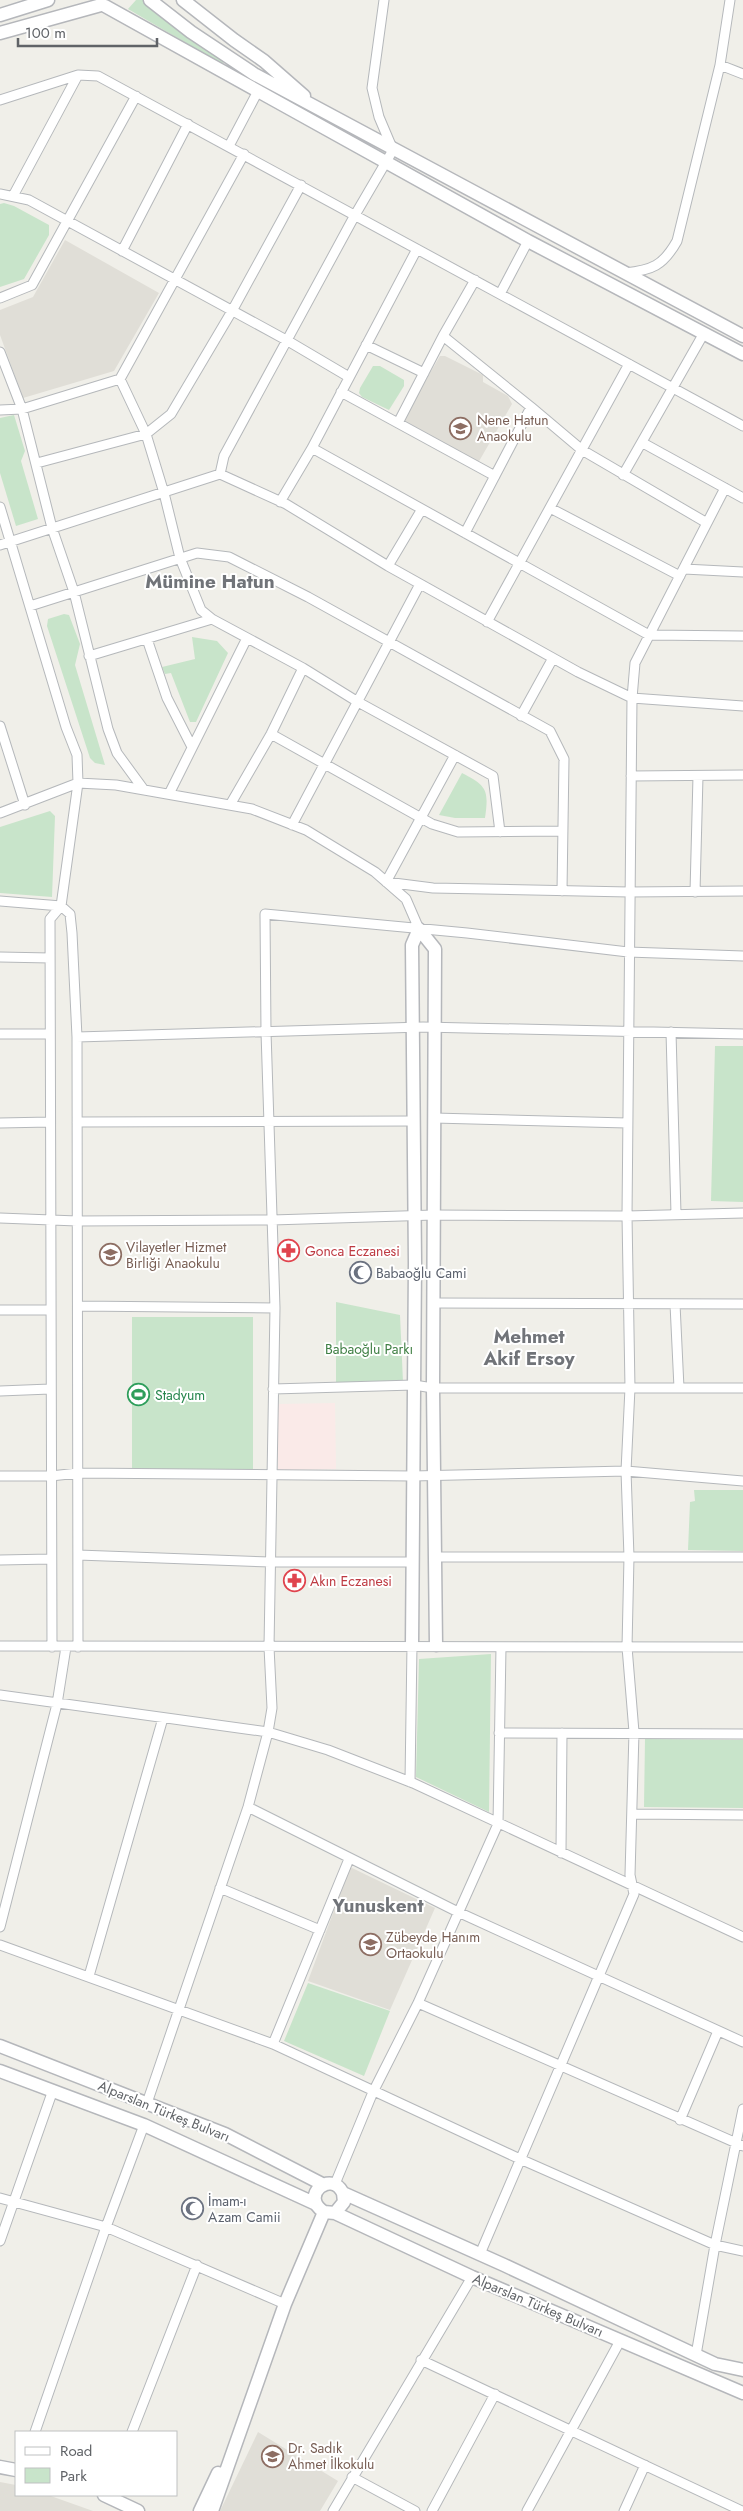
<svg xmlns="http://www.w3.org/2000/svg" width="743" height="2511" font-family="Jost,sans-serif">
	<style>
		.education { fill: #e0ded7 }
		.medical { fill: #faeae8 }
		.green { fill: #c8e4ca }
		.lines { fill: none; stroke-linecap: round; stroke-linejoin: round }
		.street-casing { stroke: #b5b8bb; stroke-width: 11 }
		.secondary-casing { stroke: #b5b7bb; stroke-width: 15 }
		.street { stroke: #fff; stroke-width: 9 }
		.secondary { stroke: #fff; stroke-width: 12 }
		.labels { text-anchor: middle; stroke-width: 4; stroke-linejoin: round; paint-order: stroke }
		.education-label { font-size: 14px; fill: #785e54; stroke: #fff; text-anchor: start }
		.health-label { font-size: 14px; fill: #be3a42; stroke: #fff; text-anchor: start }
		.worship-label { font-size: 14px; fill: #5b616d; stroke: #fff; text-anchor: start }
		.park-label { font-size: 14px; fill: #3f7f44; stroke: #fff }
		.leisure-label { font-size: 14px; fill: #27864d; stroke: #fff; text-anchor: start }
		.street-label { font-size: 14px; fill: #606367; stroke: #fff }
		.district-label { font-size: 19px; font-weight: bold; fill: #717479; stroke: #fff }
	</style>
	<rect width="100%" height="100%" fill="#f0efe9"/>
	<path class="education" d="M65,240L159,293L114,371L23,398L0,335V310L33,297Z
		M440,356H445L483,375V382L508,396L512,404L478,463L405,424L403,419Z
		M350,1867L435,1908L390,2010L308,1981Z
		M258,2432L338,2481L320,2511H220Z
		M0,2482L16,2485V2495H48L93,2511H0Z"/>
	<path class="medical" d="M335,1403L336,1469L278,1470V1404Z"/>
	<path class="green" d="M136,0H144L224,61L222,64L128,9Z
		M4,203L14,206L49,225V235L24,279L0,287V204Z
		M373,366H380L404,380V386L389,410L362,397L359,393L360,388Z
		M14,415L25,451L21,461L38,519L16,526L0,473V418Z
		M64,614L69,615L80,644L75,665L105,765L95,763L90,758L47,626L48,619Z
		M192,637L217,641L228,653L196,722H190L171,673L165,674L162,667L195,659Z
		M462,773C487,786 489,790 485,818H455L439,815Z
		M50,811L55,816L52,897L0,893V827Z
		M715,1046H743V1202L711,1201Z
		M336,1302L400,1315L403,1382H336Z
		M132,1317H253V1470H132Z
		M694,1490H743V1551L688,1550L690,1502L695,1501Z
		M491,1654L489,1812L416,1777L419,1659Z
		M645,1739L743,1740V1808L644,1807Z
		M308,1983L390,2011L364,2076L284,2041Z"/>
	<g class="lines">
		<defs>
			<path id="street" d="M720,65L743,74
				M0,100L78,75L98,76L743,426
				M229,146L258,91
				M0,194L29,200L288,341L349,377
				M13,196L78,75
				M122,251L188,124
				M625,273C652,270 663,266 677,241L720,65L730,0
				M500,294L528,241
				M0,298L32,285L136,96
				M366,345L424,373
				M0,352L22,409L52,528L74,592L108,729L117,753L144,790
				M120,379L146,434L164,493L180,558L201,610L212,619L303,668L358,702L493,776L500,832
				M341,392L495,476
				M531,407L582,450L707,523
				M0,410L22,409L120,379L244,154
				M398,423L443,336
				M643,443L743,498
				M312,448L649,635L743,636
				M37,463L146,434L171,414L232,311L301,185
				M220,474L224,456L355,215L393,150L379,117L372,88L384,0
				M623,475L704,333
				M280,502L312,448L417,249
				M0,507L66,727L77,755L78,783L61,906L50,919L52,1647
				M550,508L680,576
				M465,533L531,407L443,336L475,280
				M0,545L220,474L286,504L388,566L578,672L632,698L743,706
				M388,566L422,509
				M684,569L743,572
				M30,606L197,553L229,557L308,597L550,731L564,759L562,891
				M487,622L629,364
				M147,639L167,698L192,747
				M89,656L212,619
				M521,716L553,658
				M0,726L25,805
				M271,734L432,824L458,832L563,831
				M455,755L386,882L433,888L629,892L743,891
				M631,776L743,775
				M169,794L247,638
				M230,805L271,734L303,668
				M0,813L78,783L116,785L252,809L306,830L375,872L406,899L419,929
				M292,825L420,584
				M695,892L698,776
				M0,901L61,906L70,914L72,933L77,1037L78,1647
				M0,957L50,958
				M671,1032L676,1214
				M0,1034H50
				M77,1037L423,1027L743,1034
				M434,1118L627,1123
				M77,1122L414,1121
				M0,1123L50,1122
				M0,1218L77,1221L272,1220L434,1215L627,1216L743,1213
				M434,1303L743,1304
				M675,1304L679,1388
				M78,1306L275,1308
				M0,1310H50
				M273,1389L414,1385L433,1388H743
				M0,1391L50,1389
				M0,1476H51L78,1473L413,1476L626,1471L743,1481
				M78,1555L270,1562H412
				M435,1557H743
				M0,1560L51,1559
				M0,1646L743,1647
				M0,1695L268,1732L328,1750L413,1783L743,1937
				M499,1733L743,1734
				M410,1782L412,1645
				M248,1807L458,1912L743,2042
				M632,1814L743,1815
				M561,1853L562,1733
				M220,1888L320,1930
				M0,1927L57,1704L66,1647
				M0,1945L273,2044L520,2159L715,2245L743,2251
				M89,1976L163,1718
				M418,2003L743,2146
				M273,2044L349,1859
				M147,2103L248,1807L268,1732L272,1708L269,1647L275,1308L266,1032L265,914L467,933L628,952L743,956
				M680,2120L718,2031
				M335,2184L373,2092L418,2003L498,1824L501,1647
				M0,2198L106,2227L285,2304
				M0,2241L53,2090
				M480,2254L634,1894L630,1875L634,1732L627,1647L629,1557L626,1471L630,1388L627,1216L632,698L635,663L725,488
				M696,2355L715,2245L743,2109
				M421,2360L742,2511
				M35,2432L106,2227L144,2125
				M132,2432L197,2265
				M352,2477L415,2511
				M333,2511L472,2277
				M432,2511L495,2394
				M527,2511L620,2341
				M624,2511L645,2465"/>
			<path id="secondary" d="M150,0L191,32L254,74L743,336
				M183,0L234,40L264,61L304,96
				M105,6L528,241L743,354
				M0,15L48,0
				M0,33L101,5
				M412,1645L415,1263L412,945L419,929L435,949L433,1388L436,1645
				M0,2046L225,2134L324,2185
				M0,2071L144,2125L316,2204
				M343,2193L344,2202L335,2213L324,2212C299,2196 331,2169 343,2193L504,2265L715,2364L743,2370
				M335,2213L472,2277L743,2393
				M0,2467L16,2470
				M104,2495L138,2511
				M200,2511L218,2473
				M212,2511L285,2304L324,2212"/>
		</defs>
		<use href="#street" class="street-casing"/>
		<use href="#secondary" class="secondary-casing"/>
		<use href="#street" class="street"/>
		<use href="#secondary" class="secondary"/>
	</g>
	<defs>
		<symbol id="school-ring" viewBox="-11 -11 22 22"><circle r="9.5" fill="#fff" stroke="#8d6e63" stroke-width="1.5"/><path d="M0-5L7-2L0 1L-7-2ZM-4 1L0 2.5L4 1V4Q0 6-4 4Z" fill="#8d6e63"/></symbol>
		<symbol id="pharmacy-ring" viewBox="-11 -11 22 22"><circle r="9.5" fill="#fff" stroke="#e0444e" stroke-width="1.5"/><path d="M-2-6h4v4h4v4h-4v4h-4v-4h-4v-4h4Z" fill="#e0444e"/></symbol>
		<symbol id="mosque-ring" viewBox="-11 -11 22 22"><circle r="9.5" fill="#fff" stroke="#6b7280" stroke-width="1.5"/><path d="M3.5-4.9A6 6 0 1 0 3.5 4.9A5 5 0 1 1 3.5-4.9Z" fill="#6b7280"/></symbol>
		<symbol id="stadium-ring" viewBox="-11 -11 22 22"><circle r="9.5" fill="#fff" stroke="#2e9e5b" stroke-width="1.5"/><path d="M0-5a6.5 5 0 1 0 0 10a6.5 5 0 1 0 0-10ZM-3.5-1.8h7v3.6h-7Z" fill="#2e9e5b"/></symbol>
	</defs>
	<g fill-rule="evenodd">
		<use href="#school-ring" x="448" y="416" width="25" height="25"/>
		<use href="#pharmacy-ring" x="276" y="1238" width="25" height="25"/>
		<use href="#school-ring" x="98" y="1242" width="25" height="25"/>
		<use href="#mosque-ring" x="348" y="1260" width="25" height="25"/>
		<use href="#stadium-ring" x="126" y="1382" width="25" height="25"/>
		<use href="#pharmacy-ring" x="282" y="1568" width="25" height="25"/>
		<use href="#school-ring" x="358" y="1932" width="25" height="25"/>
		<use href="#mosque-ring" x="180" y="2196" width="25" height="25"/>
		<use href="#school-ring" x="260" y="2444" width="25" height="25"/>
	</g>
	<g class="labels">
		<g class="education-label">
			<text x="477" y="425">Nene Hatun<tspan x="477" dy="16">Anaokulu</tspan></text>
			<text x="126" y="1252">Vilayetler Hizmet<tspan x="126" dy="16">Birliği Anaokulu</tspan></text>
			<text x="386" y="1942">Zübeyde Hanım<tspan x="386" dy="16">Ortaokulu</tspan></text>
			<text x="288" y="2453">Dr. Sadık<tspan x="288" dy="16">Ahmet İlkokulu</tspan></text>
		</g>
		<g class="health-label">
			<text x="305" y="1256">Gonca Eczanesi</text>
			<text x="310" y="1586">Akın Eczanesi</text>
		</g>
		<g class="worship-label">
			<text x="376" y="1278">Babaoğlu Cami</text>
			<text x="208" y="2206">İmam-ı<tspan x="208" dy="16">Azam Camii</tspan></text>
		</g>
		<g class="park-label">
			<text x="369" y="1354">Babaoğlu Parkı</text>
		</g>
		<g class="leisure-label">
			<text x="155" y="1400">Stadyum</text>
		</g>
		<g class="street-label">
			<text transform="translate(164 2111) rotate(22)" y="5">Alparslan Türkeş Bulvarı</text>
			<text transform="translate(538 2305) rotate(23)" y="5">Alparslan Türkeş Bulvarı</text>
		</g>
		<g class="district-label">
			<text x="210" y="588">Mümine Hatun</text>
			<text x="529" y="1343">Mehmet<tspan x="529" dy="22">Akif Ersoy</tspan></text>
			<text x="378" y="1912">Yunuskent</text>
		</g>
	</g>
	<rect x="15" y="2431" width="162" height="65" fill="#ffffff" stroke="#bfc1c2"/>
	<rect x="25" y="2447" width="25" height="8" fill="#ffffff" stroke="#bfc1c2"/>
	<text x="60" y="2456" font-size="15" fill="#606367">Road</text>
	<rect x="25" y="2468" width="25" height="15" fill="#c8e4ca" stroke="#bfc1c2"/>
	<text x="60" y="2481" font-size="15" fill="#606367">Park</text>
	<path d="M18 38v8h139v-8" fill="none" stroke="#606367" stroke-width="2.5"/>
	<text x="25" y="38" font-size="15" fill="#606367" stroke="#ffffff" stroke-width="4" paint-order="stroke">100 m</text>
</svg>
